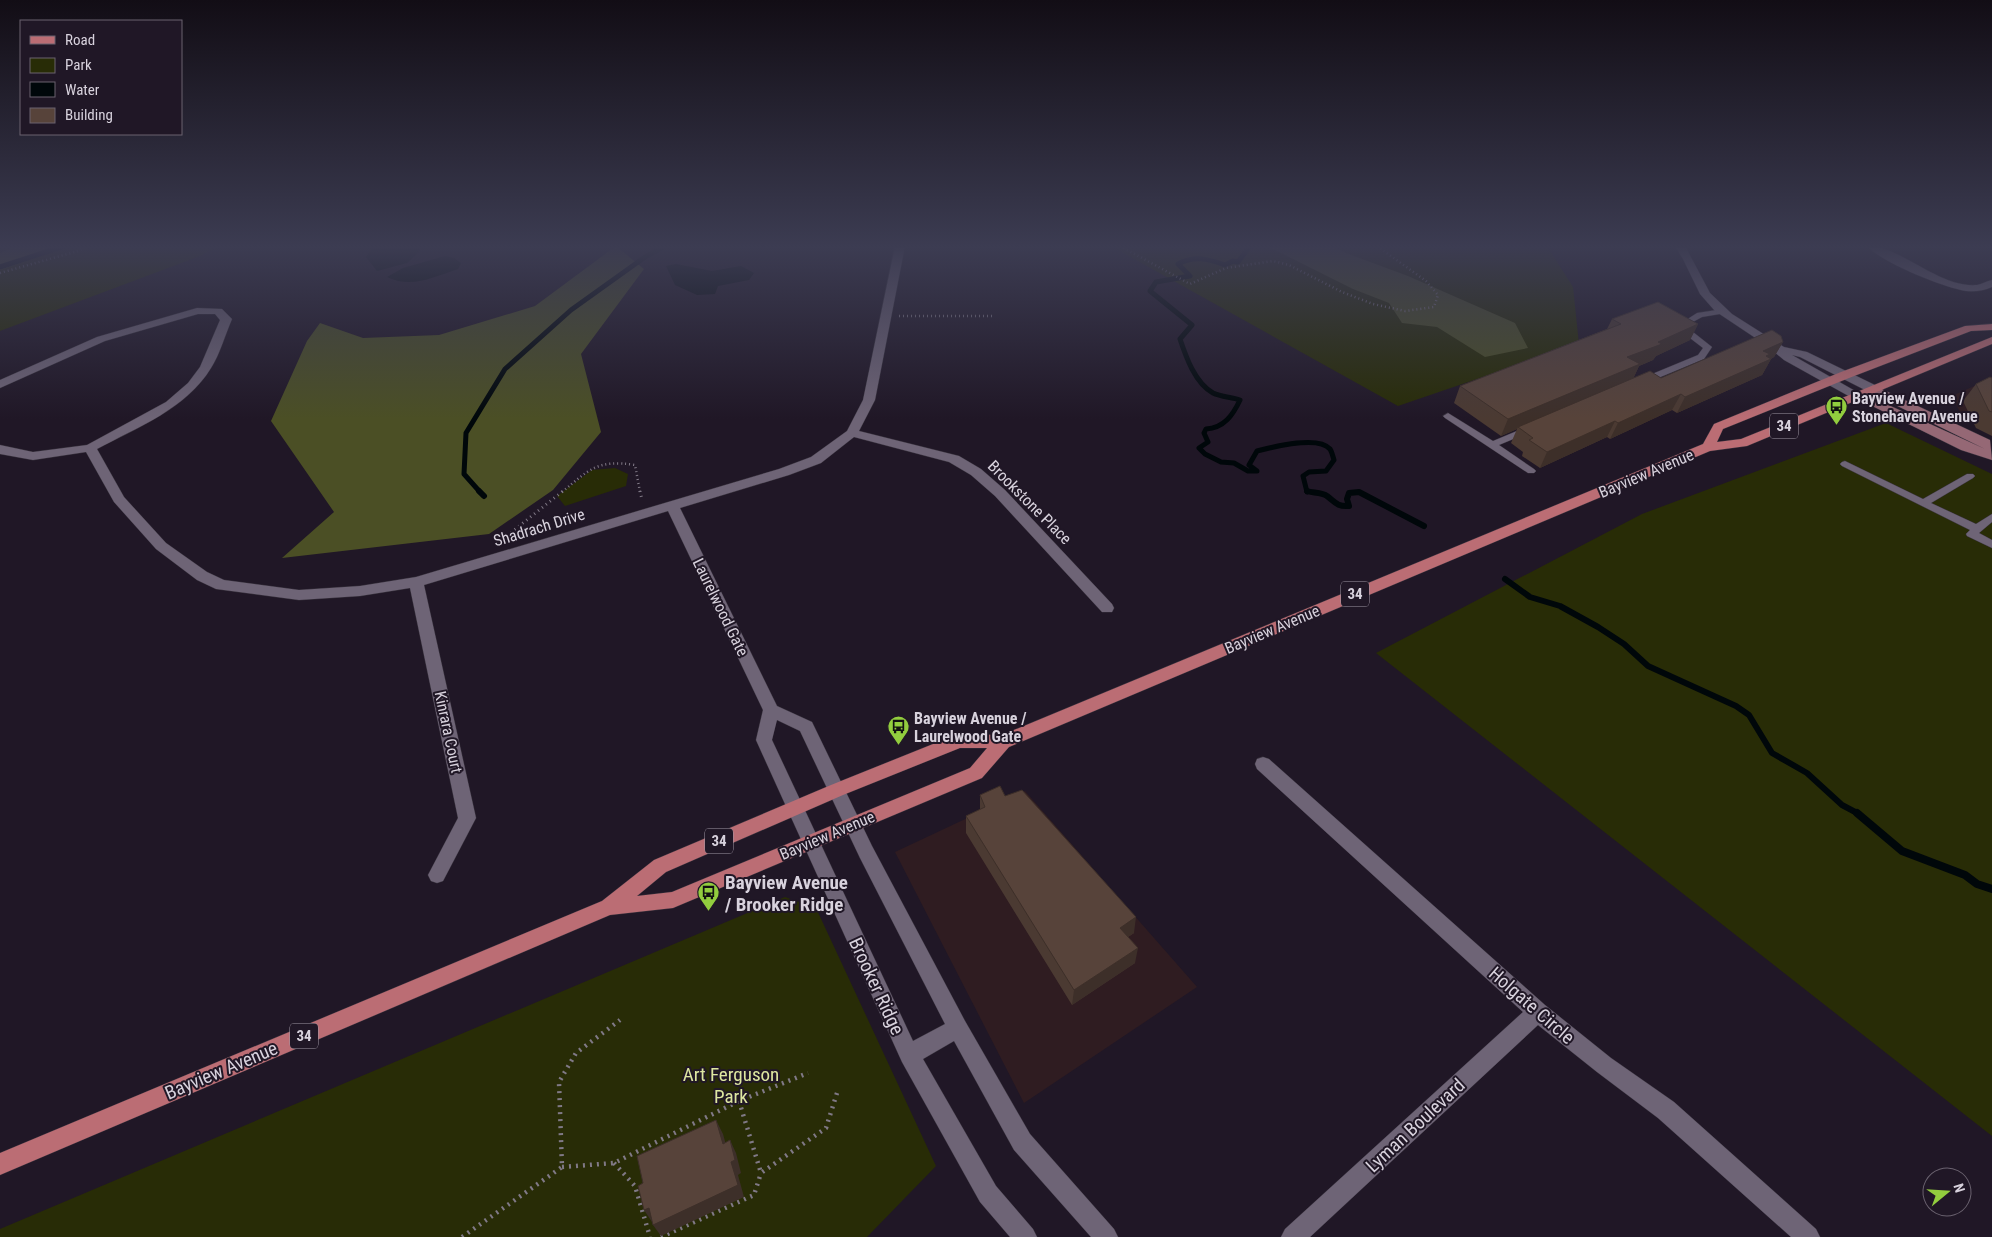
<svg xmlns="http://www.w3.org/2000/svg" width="1992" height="1237" font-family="'Roboto Condensed',sans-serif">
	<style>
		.commercial { fill: #2f1c21 }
		.green { fill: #282c06 }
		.forest { fill: #4b4f25 }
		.water { fill: #00070a }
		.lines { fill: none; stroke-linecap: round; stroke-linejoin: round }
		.stream-far2 { stroke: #00070a; stroke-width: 5 }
		.stream-far1 { stroke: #00070a; stroke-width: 6 }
		.stream { stroke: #00070a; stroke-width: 8 }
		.lane-casing { stroke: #37313c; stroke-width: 1 }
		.street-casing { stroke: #37313c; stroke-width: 1 }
		.secondary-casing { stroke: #37313c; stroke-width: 1 }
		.primary-casing { stroke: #37313c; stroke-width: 1 }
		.path-far2 { stroke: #807986; stroke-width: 2.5; stroke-dasharray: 1 3; stroke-linecap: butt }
		.path-far1 { stroke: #807986; stroke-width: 3; stroke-dasharray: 1 4; stroke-linecap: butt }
		.path { stroke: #807986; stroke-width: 4.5; stroke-dasharray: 2 5; stroke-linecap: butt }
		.lane { fill: #6e6476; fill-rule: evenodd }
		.street { fill: #6e6476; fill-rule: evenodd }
		.secondary { fill: #956875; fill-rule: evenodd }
		.primary { fill: #bb6d74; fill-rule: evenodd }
		.wall { fill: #4b3a32 }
		.shaded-wall { fill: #3d2f29 }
		.building { fill: #57433a; stroke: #3d2f29 }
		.labels { text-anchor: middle; stroke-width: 4; stroke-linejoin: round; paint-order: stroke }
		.shield { fill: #201726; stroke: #a19aa6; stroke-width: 1 }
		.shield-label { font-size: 15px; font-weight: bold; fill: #d8d2dd }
		.poi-label { font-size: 16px; font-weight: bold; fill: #d8d2dd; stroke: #201726; text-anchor: start }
		.street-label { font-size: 16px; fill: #d8d2dd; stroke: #201726 }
		.near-poi-label { font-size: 19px; font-weight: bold; fill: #d8d2dd; stroke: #201726; text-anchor: start }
		.near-street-label { font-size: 19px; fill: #d8d2dd; stroke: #201726 }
		.near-park-label { font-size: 19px; fill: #dee7a0; stroke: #201726 }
	</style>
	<rect width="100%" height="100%" fill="#201726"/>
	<path class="commercial" d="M1992,378V431L1963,418L1952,396Z
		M1025,791L1197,987L1024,1103L895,852Z"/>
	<path class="green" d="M0,246H219L200,256L0,331Z
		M1111,246H1547L1573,287L1579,344L1398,406Z
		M1886,423L1992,474V1136L1376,653L1642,514Z
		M615,468L628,474L626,486L565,506L557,496L592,470Z
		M785,897L816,908L936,1166L867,1237H0V1229Z"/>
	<path class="forest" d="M17,246H69L0,270V253Z
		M616,246L644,269L581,354L601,432L553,490L489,534L282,558L334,512L271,421L307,341L320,323L363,338L439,335L535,306Z
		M1267,246H1333L1346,253L1408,276L1515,323L1528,348L1485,357L1437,327L1402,323L1389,303L1353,289Z"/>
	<path class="water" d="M378,246H413L421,250L407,263L377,271L366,257L372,248Z
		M445,256L454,258L461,263L458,269C433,277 412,289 387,277L403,268Z
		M676,264L712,271L741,266L754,273L749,280L718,286L715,294L697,295L675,285L666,266Z"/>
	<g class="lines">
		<path class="stream-far2" d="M1250,246L1238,262L1233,261L1225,265C1208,259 1195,255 1178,264L1190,276L1156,282L1150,291L1192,325L1180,339C1186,357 1195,383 1213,393C1221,397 1231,397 1240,400C1233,415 1224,428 1206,429L1204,433L1208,442L1199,448L1205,454L1221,462L1234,463L1248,471H1257L1249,465L1257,451C1273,447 1318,435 1330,449C1332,452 1333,457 1334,460L1326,471L1309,472L1303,476L1307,492
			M0,267L64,246
			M480,492L464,474L466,433L505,369L571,310L645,257L665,246"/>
		<path class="stream-far1" d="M479,491L484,496
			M1307,491C1312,493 1322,492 1327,496C1335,502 1337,507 1349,506L1347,499L1349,493L1359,492L1424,526
			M1505,579L1530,597L1560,606L1598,627L1624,644L1648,666L1736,706L1749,715L1772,753L1807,773L1842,805L1859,814"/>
		<path class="stream" d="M1857,813L1902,851L1965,875L1977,884L1992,889"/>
		<defs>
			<path id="lane" d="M1723,309H1726V313L1702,317L1691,323L1693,332L1712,347L1704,359L1646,383H1640V379L1698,355L1703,348L1686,335L1683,322L1697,313Z
				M1448,413L1493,441L1524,428H1530V432L1499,445L1534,469L1536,471L1534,473H1528L1445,418L1443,416Z
				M1845,461L1923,499L1967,474H1973L1975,476L1973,478L1931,503L1976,524L1992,514V522L1979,533L1992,540V548L1967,536L1966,534L1970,530L1842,466L1840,464L1842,462Z"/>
			<path id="street" d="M895,246H905L875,400L859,431L959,456L981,469L1005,490L1112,604L1114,608L1112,612H1102L995,496L971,475L949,462L854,437L821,463L789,475L680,508L777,706L812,722L872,846L965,1021L1030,1134L1114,1229L1118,1237H1091L1014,1150L954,1041L923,1059L996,1186L1033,1229L1037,1237H1010L980,1202L902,1062L756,740L763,710L668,511L424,585L476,818L443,881L437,883L431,881L428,875L458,818L410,588L360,596L299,600L216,589L197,580L156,549L114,502L86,452L33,460L0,454V445L33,452L87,445L166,402L188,383L200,367L220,320L215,314H198L105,341L0,388V380L97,337L197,308L222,309L232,319C225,335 220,354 211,368C186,409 138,427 97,449L124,497L166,543L207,572L224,580L299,590L360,586L416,577L779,469L811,457L847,431L863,400ZM777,720L800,731L860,858L945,1024L913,1041L772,740Z
				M1675,246H1685L1710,293L1732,314L1784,347L1807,352L1877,386L1879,389L1877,392H1869L1800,357L1792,355L1864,396L1858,400L1854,399L1784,360L1766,345L1715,311L1700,294L1683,259Z
				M1867,246C1902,246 1938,288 1977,285C1982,284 1987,281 1992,280V287C1983,291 1975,292 1966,291C1942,287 1883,263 1867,246Z
				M1263,757L1269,759L1545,1005L1611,1058L1674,1102L1816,1229L1820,1237H1791L1658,1118L1597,1072L1538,1025L1310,1237H1281L1285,1229L1523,1012L1257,769L1255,764L1257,759Z"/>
			<path id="secondary" d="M1873,385L1990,440L1992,460L1961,450L1852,396L1858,392L1862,393L1985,449L1869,392L1867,389Z"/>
			<path id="primary" d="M1992,324V330L1971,331L1849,378L1723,429L1717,442L1741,439L1992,337V344L1747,446L1710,451L1009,747L982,778L673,908L610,915L0,1175V1153L602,901L654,860L831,785L953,736L959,734L1002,735L1703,444L1714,424L1841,372L1965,326ZM960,748H987L970,768L672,892L637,896L666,872L843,795Z"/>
		</defs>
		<use href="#lane" class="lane-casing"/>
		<use href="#street" class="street-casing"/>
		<use href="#secondary" class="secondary-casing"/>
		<use href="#primary" class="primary-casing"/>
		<path class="path-far2" d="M1120,246L1190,284L1226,268L1273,261L1289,265L1342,292L1373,304L1405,311L1434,307L1438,295L1426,281L1377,246
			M0,273L78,251L88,246
			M899,316H994
			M562,492C589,470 597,459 635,465L640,492"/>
		<path class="path-far1" d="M640,491L642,500
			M503,539L563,491"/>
		<path class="path" d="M739,1101L761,1173L826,1128L837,1093
			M614,1163L635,1186L650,1237
			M562,1167L614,1163L739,1101L808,1073
			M462,1237L562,1167L559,1082L576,1053L620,1020
			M661,1237L754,1195L761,1173"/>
		<use href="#lane" class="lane"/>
		<use href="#street" class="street"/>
		<use href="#secondary" class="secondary"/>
		<use href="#primary" class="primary"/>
	</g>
	<path class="wall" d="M1612,319L1698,324L1690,340L1656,356L1653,360L1639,366L1633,379L1661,378L1783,342L1774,357L1771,359L1762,375L1677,413L1672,410L1610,439L1607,437L1540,468L1522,456L1523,452L1511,443L1517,429L1501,436L1454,403L1460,386L1607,329Z
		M1992,378V436L1976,428L1963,401L1976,384Z
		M980,795L1005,796L1134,933L1128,937L1135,963L1072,1005L966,833V816L980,810Z"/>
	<path class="shaded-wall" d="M1698,324L1690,340L1656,356L1653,360L1639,366L1632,381L1518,427L1517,429L1501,436L1508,419L1627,357L1658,342Z
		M1783,342L1774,357L1766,361L1771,359L1762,375L1677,413L1685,397L1763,351Z
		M1681,394L1672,410L1610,439L1618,423Z
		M1615,421L1607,437L1540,468L1547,452Z
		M1136,917L1134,933L1117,944L1120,928Z
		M1138,948L1135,963L1072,1005L1074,990Z
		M716,1120L723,1134L729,1156L723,1144Z
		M730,1140L736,1153L741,1173L738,1175L744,1197L661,1236L653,1225L731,1162Z
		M649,1208L652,1222L644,1210Z"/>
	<path class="building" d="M1658,302L1698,324L1658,342L1662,344L1627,357L1640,364L1508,419L1460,386L1621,324L1612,319Z
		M1772,330L1781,336L1783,342L1763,351L1770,354L1766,356L1771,359L1685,397L1681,394L1618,423L1615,421L1547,452L1529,440L1533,438L1518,427L1650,371L1661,378Z
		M1990,377L1992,378V412L1989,411L1976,384Z
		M1000,786L1005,796L1022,790L1136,917L1120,928L1138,948L1074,990L966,816L985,807L980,795Z
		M716,1120L723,1144L730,1140L735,1160L731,1162L738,1185L653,1225L649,1208L644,1210L638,1186L643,1183L637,1156Z"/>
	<linearGradient id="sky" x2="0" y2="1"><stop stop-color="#120d15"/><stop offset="0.59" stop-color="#3c3c52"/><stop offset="1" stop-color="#3c3c52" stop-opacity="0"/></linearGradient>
	<rect width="1992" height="419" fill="url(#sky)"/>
	<defs>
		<symbol id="bus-pin" viewBox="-11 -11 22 30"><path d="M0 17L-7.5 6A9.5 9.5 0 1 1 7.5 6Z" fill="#92cd3e" stroke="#201726"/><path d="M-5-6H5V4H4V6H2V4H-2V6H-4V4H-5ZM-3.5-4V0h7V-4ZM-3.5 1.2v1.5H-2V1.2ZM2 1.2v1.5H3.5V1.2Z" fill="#111"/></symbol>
	</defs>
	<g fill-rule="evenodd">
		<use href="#bus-pin" x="1824" y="394" width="25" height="34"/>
		<use href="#bus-pin" x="886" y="714" width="25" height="34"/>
		<use href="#bus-pin" x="696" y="880" width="25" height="34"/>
	</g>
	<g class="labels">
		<g class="shield">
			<rect x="1770" y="413.5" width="28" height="25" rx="4"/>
			<rect x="1341" y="581.5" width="28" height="25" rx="4"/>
			<rect x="705" y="828.5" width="28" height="25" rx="4"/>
			<rect x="290" y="1023.5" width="28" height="25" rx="4"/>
		</g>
		<g class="shield-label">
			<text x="1784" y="431">34</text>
			<text x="1355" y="599">34</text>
			<text x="719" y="846">34</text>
			<text x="304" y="1041">34</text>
		</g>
		<g class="poi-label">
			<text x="1852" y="404">Bayview Avenue /<tspan x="1852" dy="18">Stonehaven Avenue</tspan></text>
			<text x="914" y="724">Bayview Avenue /<tspan x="914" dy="18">Laurelwood Gate</tspan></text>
		</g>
		<g class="street-label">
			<text transform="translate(1646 473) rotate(-23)" y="6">Bayview Avenue</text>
			<text transform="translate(1030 502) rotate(45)" y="6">Brookstone Place</text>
			<text transform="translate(539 527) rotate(-17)" y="6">Shadrach Drive</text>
			<text transform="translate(721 607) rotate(64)" y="6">Laurelwood Gate</text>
			<text transform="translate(1272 629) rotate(-23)" y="6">Bayview Avenue</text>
			<text transform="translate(449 732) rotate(78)" y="6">Kinrara Court</text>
			<text transform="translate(827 835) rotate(-23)" y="6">Bayview Avenue</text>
		</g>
		<g class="near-poi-label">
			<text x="725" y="889">Bayview Avenue<tspan x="725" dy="22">/ Brooker Ridge</tspan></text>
		</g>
		<g class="near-street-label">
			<text transform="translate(877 986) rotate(65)" y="7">Brooker Ridge</text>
			<text transform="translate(1532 1005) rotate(41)" y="7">Holgate Circle</text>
			<text transform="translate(221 1070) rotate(-23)" y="7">Bayview Avenue</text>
			<text transform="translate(1415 1125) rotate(-43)" y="7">Lyman Boulevard</text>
		</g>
		<g class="near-park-label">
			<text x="731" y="1081">Art Ferguson<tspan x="731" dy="22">Park</tspan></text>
		</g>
	</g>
	<rect x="20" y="20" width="162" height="115" fill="#201726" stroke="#6a626f"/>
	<rect x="30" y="36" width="25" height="8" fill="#bb6d74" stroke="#6a626f"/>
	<text x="65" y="45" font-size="15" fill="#d8d2dd">Road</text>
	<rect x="30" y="58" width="25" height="15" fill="#282c06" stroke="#6a626f"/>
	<text x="65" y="70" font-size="15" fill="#d8d2dd">Park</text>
	<rect x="30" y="82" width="25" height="15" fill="#00070a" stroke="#6a626f"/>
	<text x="65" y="95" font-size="15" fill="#d8d2dd">Water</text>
	<rect x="30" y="108" width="25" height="15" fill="#57433a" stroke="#6a626f"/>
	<text x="65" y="120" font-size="15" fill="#d8d2dd">Building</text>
	<g transform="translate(1947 1192) rotate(72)"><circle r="24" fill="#201726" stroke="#6a626f"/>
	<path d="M0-4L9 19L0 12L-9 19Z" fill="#92cd3e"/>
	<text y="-8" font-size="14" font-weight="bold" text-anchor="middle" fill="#d8d2dd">N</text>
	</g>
</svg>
